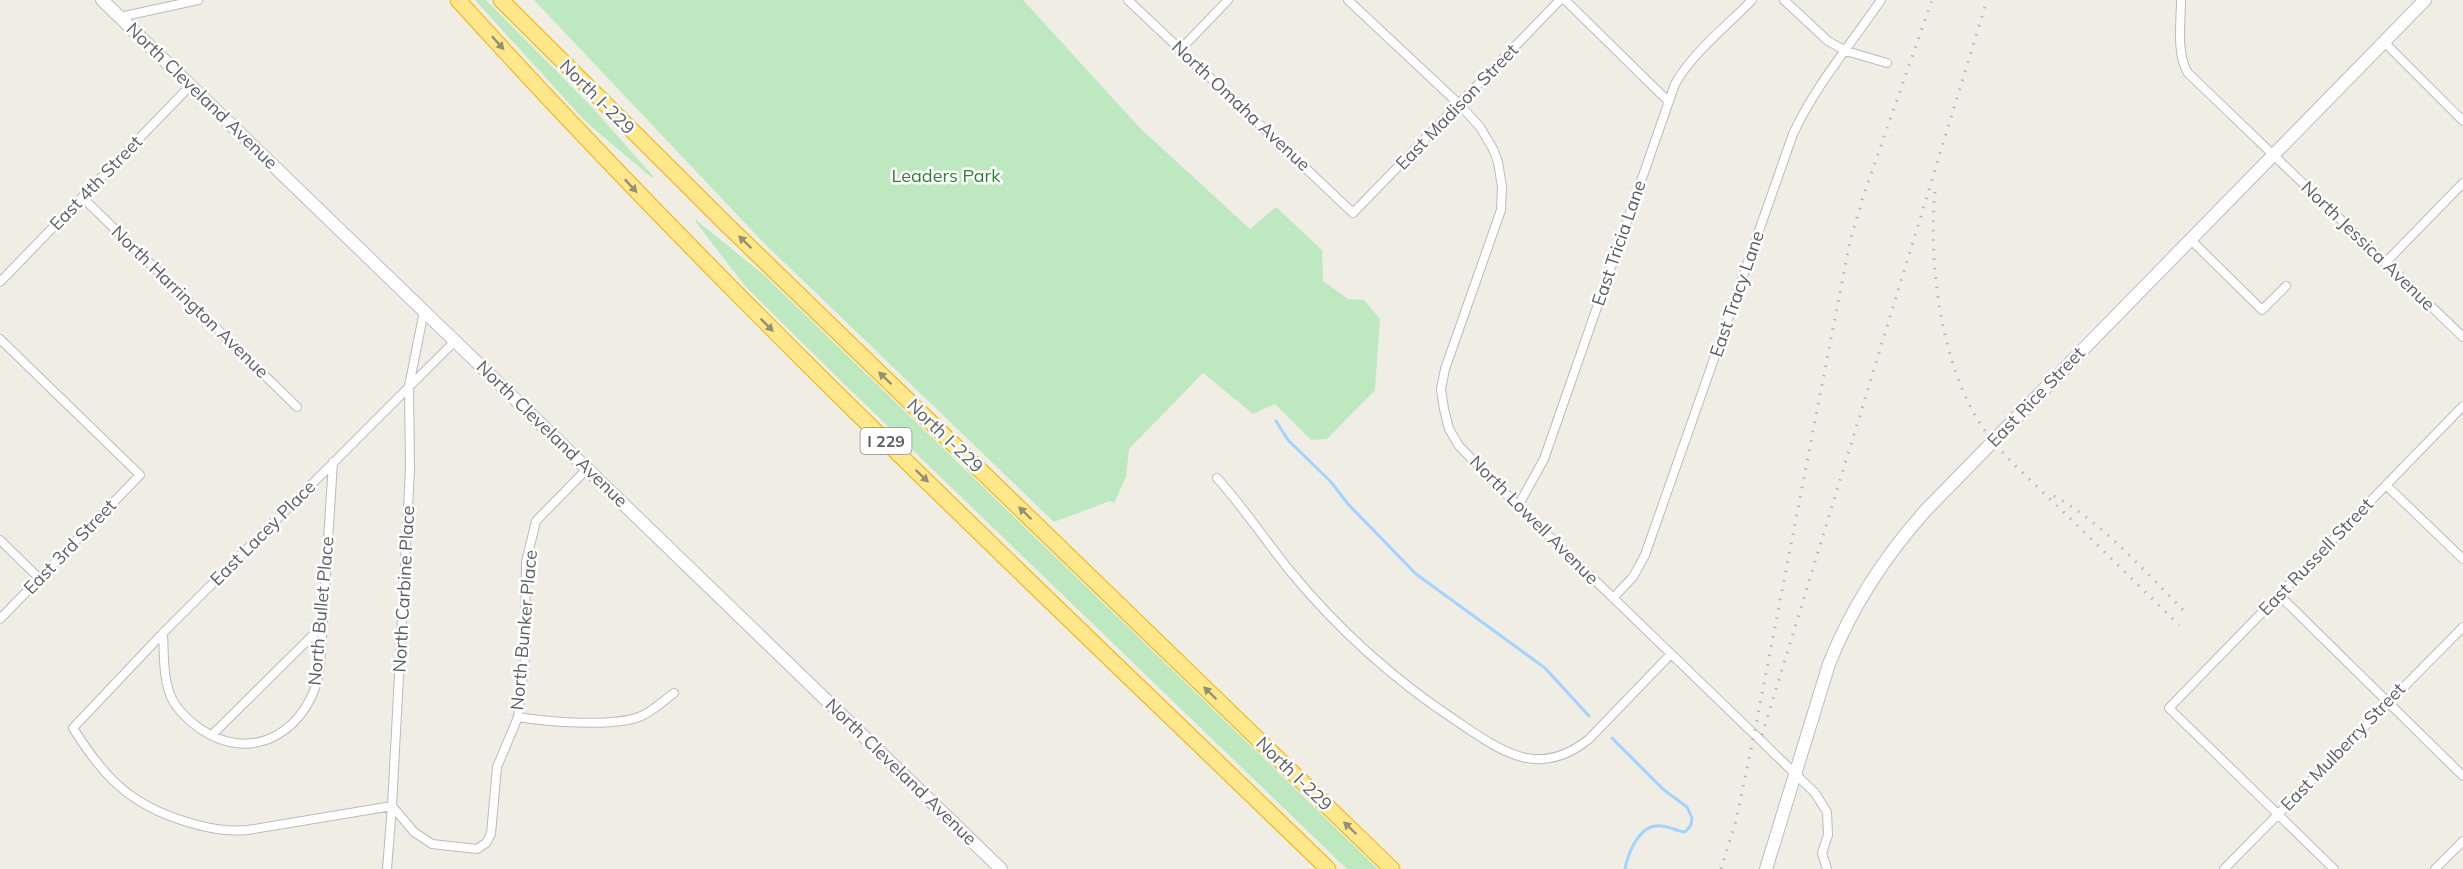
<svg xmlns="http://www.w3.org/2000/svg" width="2463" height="869" font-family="Mulish,sans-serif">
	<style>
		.green { fill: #bee9c0 }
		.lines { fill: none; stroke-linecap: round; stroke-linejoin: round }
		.stream { stroke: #a4d3ff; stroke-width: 3 }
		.street-casing { stroke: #b9bbc1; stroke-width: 10 }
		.secondary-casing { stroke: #b9bdc3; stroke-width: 14 }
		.highway-casing { stroke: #f3b200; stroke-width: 17 }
		.street { stroke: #fff; stroke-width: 8 }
		.secondary { stroke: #fff; stroke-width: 12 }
		.highway { stroke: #ffe78b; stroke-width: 15 }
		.rail { stroke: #b5b6b7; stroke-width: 3; stroke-dasharray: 1.5 8; stroke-linecap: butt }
		.oneway { fill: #958f73 }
		.labels { text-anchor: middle; stroke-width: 5; stroke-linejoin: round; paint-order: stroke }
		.shield { fill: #fff; stroke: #8d9094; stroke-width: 1.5 }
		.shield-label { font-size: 16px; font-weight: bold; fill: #5c6066 }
		.street-label { font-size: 18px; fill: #5c6066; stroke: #fff }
		.park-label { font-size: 18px; fill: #2d8335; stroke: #fff }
	</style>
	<rect width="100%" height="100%" fill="#f0ede4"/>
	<path class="green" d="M475,0H486L592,107L653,176L652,178L586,122Z
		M534,0H1023L1140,128L1250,229L1276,207L1322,250L1323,281L1348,299L1364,300L1380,319L1375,390L1327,439L1311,440L1275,404L1253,414L1203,373L1129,449L1126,477L1114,503L1110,501L1054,522L762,241Z
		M696,220L764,275L1378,869H1347L841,381L745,286L695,221Z"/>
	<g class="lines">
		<path class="stream" d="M1276,421L1288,440L1331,482L1348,504L1416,574L1545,668L1589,716
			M1612,738L1664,790L1687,807L1692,818L1691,825L1685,832C1677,831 1670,827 1662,826C1640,822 1628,853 1625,869"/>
		<defs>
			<path id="street" d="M1128,0L1353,213L1560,0
				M1348,0L1460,105L1480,127L1493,149L1498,162L1502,187L1501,210L1445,369L1441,389L1444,409L1449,429L1459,446L1518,506L1815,793L1827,812L1828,835L1822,853L1827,869
				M1565,0L1668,101
				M1784,0L1828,41L1846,51L1887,63
				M2181,0C2181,22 2176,54 2188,73L2463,337
				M120,17L198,0
				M2384,42L2463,121
				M1181,49L1228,0
				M82,197L297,407
				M2190,239L2262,310L2286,286
				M2385,263L2463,183
				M0,282L191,85
				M0,339L140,475L0,619
				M455,341L163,633L73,728C103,776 129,804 184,821C207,828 225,832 248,830L392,806L414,832L432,844L477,849L486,843L491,834L497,767L518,717L525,658L526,562L536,521L587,469
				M1217,478C1244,508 1265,540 1290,571C1337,628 1393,679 1455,720C1501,751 1538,780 1589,739L1671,654
				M2386,485L2463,559
				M1518,506L1544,459L1675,84C1693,52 1727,26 1752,0
				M0,540L39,578
				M2279,595L2463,776
				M1613,598L1633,577L1645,555L1793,134C1815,86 1851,44 1881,0
				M163,633C164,654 163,678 171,697C177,710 188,720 199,728C254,767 311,728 320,668L333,462
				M518,717C548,722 611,727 639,717C652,712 663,701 674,693
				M212,735L322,626
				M387,869L392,806L410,470L409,386L424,311
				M2224,869L2463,627
				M2334,869L2169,708L2463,406
				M2435,869L2463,841"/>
			<path id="secondary" d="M102,0L1001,869
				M1766,869L1829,664C1852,606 1884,557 1926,510L2425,0"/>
			<path id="highway" d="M458,0C733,304 1034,584 1328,869
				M501,0L728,226L1392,869"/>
		</defs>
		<use href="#street" class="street-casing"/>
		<use href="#secondary" class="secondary-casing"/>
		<use href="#highway" class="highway-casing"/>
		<use href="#street" class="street"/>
		<use href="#secondary" class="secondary"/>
		<use href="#highway" class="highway"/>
		<path class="rail" d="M1935,192C1928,263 1941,364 1981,425C2001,455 2030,479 2055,504C2097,544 2138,585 2179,625
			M2054,496C2106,525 2146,573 2188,615
			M1762,735L1987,0
			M1721,869L1736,821L1754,735L1850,241L1863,197L1932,0"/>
	</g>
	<defs><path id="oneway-solid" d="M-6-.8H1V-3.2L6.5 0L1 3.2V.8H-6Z" transform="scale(1.5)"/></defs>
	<g class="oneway">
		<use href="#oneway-solid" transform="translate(498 43) rotate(48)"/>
		<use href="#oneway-solid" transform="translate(631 186) rotate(47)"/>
		<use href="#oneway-solid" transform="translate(745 242) rotate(-136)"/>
		<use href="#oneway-solid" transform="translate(767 325) rotate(45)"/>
		<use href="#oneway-solid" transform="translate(885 378) rotate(-136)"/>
		<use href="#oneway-solid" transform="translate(922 476) rotate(44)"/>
		<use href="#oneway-solid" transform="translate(1025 513) rotate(-136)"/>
		<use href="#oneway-solid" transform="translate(1210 693) rotate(-136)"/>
		<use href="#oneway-solid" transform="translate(1350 828) rotate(-136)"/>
	</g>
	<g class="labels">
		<rect class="shield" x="860.5" y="428" width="51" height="26" rx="4.5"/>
		<g class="shield-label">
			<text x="886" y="447">I 229</text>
		</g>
		<g class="street-label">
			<text transform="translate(202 96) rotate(44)" y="6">North Cleveland Avenue</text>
			<text transform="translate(597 97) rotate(45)" y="6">North I-229</text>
			<text transform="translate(1241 106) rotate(43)" y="6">North Omaha Avenue</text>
			<text transform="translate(1457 107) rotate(-46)" y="6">East Madison Street</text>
			<text transform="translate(96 183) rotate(-46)" y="6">East 4th Street</text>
			<text transform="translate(1619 243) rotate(-71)" y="6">East Tricia Lane</text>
			<text transform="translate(2368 246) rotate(44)" y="6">North Jessica Avenue</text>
			<text transform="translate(1737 294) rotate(-71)" y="6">East Tracy Lane</text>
			<text transform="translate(190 302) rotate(44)" y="6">North Harrington Avenue</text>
			<text transform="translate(2036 397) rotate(-46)" y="6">East Rice Street</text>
			<text transform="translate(552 434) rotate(44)" y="6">North Cleveland Avenue</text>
			<text transform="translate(945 436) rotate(44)" y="6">North I-229</text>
			<text transform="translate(1534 520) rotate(45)" y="6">North Lowell Avenue</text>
			<text transform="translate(263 533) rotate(-45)" y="6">East Lacey Place</text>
			<text transform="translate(70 547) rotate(-46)" y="6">East 3rd Street</text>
			<text transform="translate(2316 557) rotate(-46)" y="6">East Russell Street</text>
			<text transform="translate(404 589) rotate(-87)" y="6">North Carbine Place</text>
			<text transform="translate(321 611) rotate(-85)" y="6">North Bullet Place</text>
			<text transform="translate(524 630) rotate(-85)" y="6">North Bunker Place</text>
			<text transform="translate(2343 747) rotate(-46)" y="6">East Mulberry Street</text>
			<text transform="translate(901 772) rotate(44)" y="6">North Cleveland Avenue</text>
			<text transform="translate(1294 774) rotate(44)" y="6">North I-229</text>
		</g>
		<g class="park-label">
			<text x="946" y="182">Leaders Park</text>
		</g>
	</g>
</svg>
